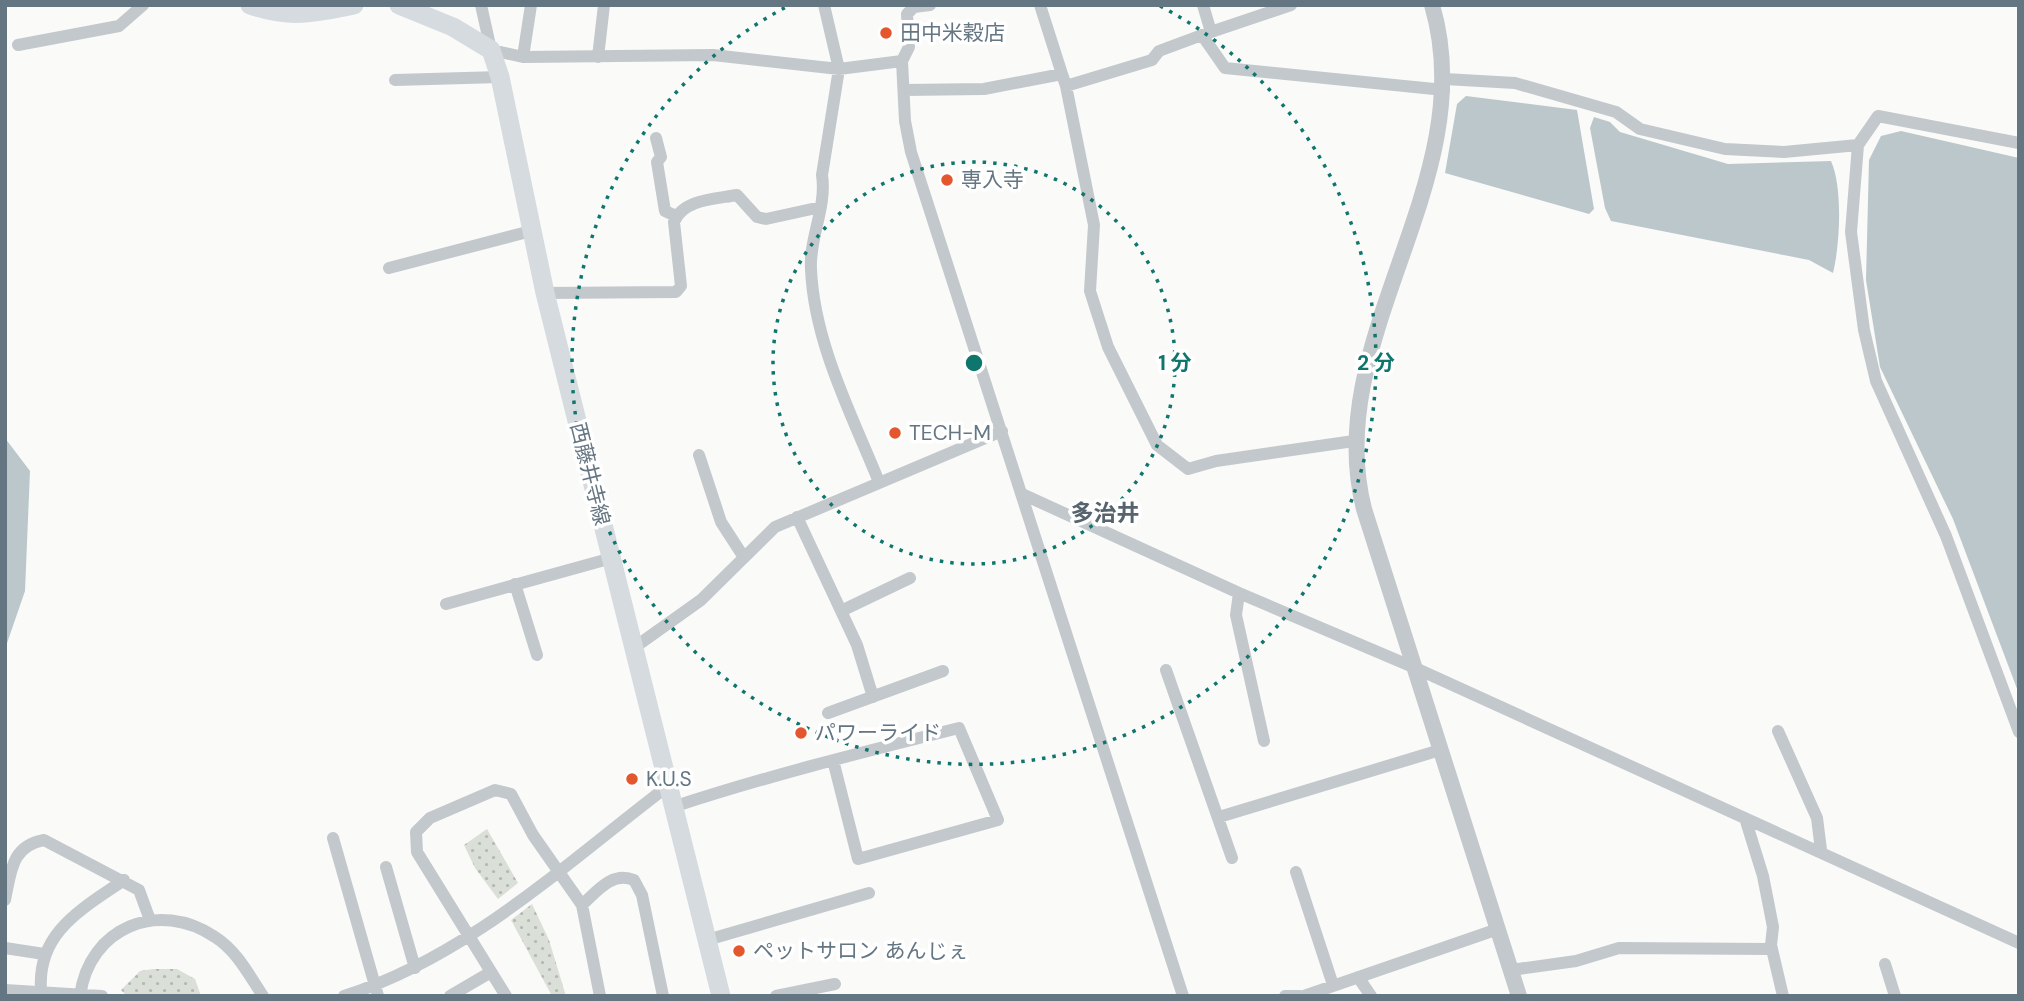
<svg xmlns="http://www.w3.org/2000/svg" width="2024" height="1001" font-family="'DM Sans','Noto Sans JP',sans-serif">
	<style>
		.park { fill: url(#park-dots) }
		.water { fill: #bbc7cb }
		.lines { fill: none; stroke-linecap: round; stroke-linejoin: round }
		.minor { stroke: #c3c8cc; stroke-width: 12 }
		.tertiary { stroke: #c3c8cc; stroke-width: 16 }
		.secondary { stroke: #d6dbdf; stroke-width: 19 }
		.ring { fill: none; stroke: #0f766e; stroke-width: 3.5; stroke-dasharray: 3.5 7 }
		.poi-dot { fill: #e4572e; stroke: #fff; stroke-width: 2.5 }
		.labels { text-anchor: middle; stroke-width: 7; stroke-linejoin: round; paint-order: stroke }
		.poi-label { font-size: 21px; fill: #657683; stroke: #fff; text-anchor: start }
		.street-label { font-size: 21px; fill: #657683; stroke: #fff }
		.neighbourhood-label { font-size: 23px; font-weight: bold; fill: #57646e; stroke: #fff }
		.centre { fill: #0f766e; stroke: #fff; stroke-width: 3.5 }
		.ring-label { font-size: 21px; text-anchor: middle; font-weight: bold; fill: #0f766e; stroke: #fff; stroke-width: 7; stroke-linejoin: round; paint-order: stroke }
	</style>
	<defs>
		<pattern id="park-dots" width="8" height="8" patternUnits="userSpaceOnUse" patternTransform="scale(1.75)"><rect width="8" height="8" fill="#dadfd7"/><path d="M2 2h.1M6 6h.1" fill="none" stroke="#b4b9b4" stroke-width="1.8" stroke-linecap="round"/></pattern>
	</defs>
	<rect width="100%" height="100%" fill="#fafaf8"/>
	<path class="park" d="M487,829L518,883L498,899L475,868L464,845Z
		M532,904L549,940L566,996H552L511,920Z
		M153,969H177L195,979L201,996H127L121,990L140,971Z"/>
	<path class="water" d="M1466,96L1577,110L1594,209L1589,214L1445,173L1457,104Z
		M1594,117L1610,122L1620,132L1728,164L1831,161C1843,188 1840,244 1833,273L1809,260L1611,221L1605,208L1590,128Z
		M1901,131L2019,158V694L1953,519L1880,367L1866,280L1869,160L1881,136Z
		M5,438L30,471L25,591L5,649Z"/>
	<g class="lines">
		<path class="minor" d="M481,5L491,50L523,57L713,55L839,69L902,61L905,121L911,152L1183,996
			M824,5L839,69L822,175C827,207 809,238 811,269C814,343 852,415 879,482
			M1040,5L1062,74
			M1203,5L1211,32
			M1202,35L1291,5
			M18,45L119,26L143,5
			M523,57L531,5
			M598,57L604,5
			M902,61L909,47L907,14L914,7L930,5
			M1445,79L1515,83L1616,112L1640,129L1725,149L1784,152L1858,145L1878,116L2019,143
			M395,80L500,77
			M1066,86L1094,225L1090,291L1108,347L1157,445L1188,469L1216,461L1354,441
			M904,90L984,89L1062,74L1066,86L1152,60L1159,51L1202,35L1225,68L1444,90
			M656,138L661,157L657,162L665,211L676,216
			M1858,145L1851,232L1864,330L1876,381L1946,536L2019,732
			M389,268L531,231
			M545,293L676,292L681,286L674,222C683,199 716,199 737,195L757,217L766,219L821,207
			M699,455L721,522L743,556
			M1022,494L1239,593L1413,667L2019,943
			M797,517L857,645L873,697
			M515,584L537,655
			M1239,593L1236,615L1264,741
			M446,604L612,558
			M841,611L910,578
			M635,647L701,600L775,527L1002,431
			M1166,670L1232,858
			M828,713L943,671
			M1778,731L1817,818L1821,850
			M673,807C767,776 863,752 959,728L998,820L858,859L833,760
			M1219,817L1440,750
			M1745,818L1763,876L1773,927L1771,945L1783,996
			M333,838L378,996
			M386,867L415,968
			M1296,872L1333,985
			M5,900C11,872 11,846 44,840L139,890L150,920
			M582,905C597,891 612,871 634,880L642,895L663,996
			M707,940L869,893
			M5,948L44,954
			M1885,964L1895,996
			M1511,970L1576,961L1619,948L1771,949
			M1358,977L1371,996
			M5,990L102,996
			M41,990C37,932 82,909 124,880
			M80,996C89,927 159,899 215,937C237,951 249,975 263,996
			M344,996C469,956 565,864 668,786
			M450,996L491,972
			M506,996L417,852L416,832L430,818L495,790L511,794L533,835L582,905L600,996
			M776,996L835,984
			M1285,996H1300
			M1304,996L1498,929"/>
		<path class="tertiary" d="M1432,5C1484,180 1320,338 1364,509L1519,996"/>
		<path class="secondary" d="M250,5C291,19 313,13 354,5
			M399,5L453,27L491,50L500,77L545,293L721,996"/>
	</g>
	<g class="ring">
		<circle cx="974" cy="363" r="201"/>
		<path d="M1160 6A402 402 0 1 1 788 6"/>
	</g>
	<g class="poi-dot">
		<circle cx="886" cy="33" r="7"/>
		<circle cx="947" cy="180" r="7"/>
		<circle cx="895" cy="433" r="7"/>
		<circle cx="801" cy="733" r="7"/>
		<circle cx="632" cy="779" r="7"/>
		<circle cx="739" cy="951" r="7"/>
	</g>
	<g class="labels">
		<g class="poi-label">
			<text x="900" y="40">田中米穀店</text>
			<text x="961" y="187">専入寺</text>
			<text x="909" y="440">TECH-M</text>
			<text x="815" y="740">パワーライド</text>
			<text x="646" y="786">K.U.S</text>
			<text x="753" y="958">ペットサロン あんじぇ</text>
		</g>
		<g class="street-label">
			<text transform="translate(590 474) rotate(76)" y="7">西藤井寺線</text>
		</g>
		<g class="neighbourhood-label">
			<text x="1105" y="521">多治井</text>
		</g>
	</g>
	<circle cx="974" cy="363" r="10" class="centre"/>
	<g class="ring-label">
		<text x="1175" y="370">1 分</text>
		<text x="1376" y="370">2 分</text>
	</g>
	<rect width="2024" height="1001" fill="none" stroke="#657683" stroke-width="14"/>
</svg>
